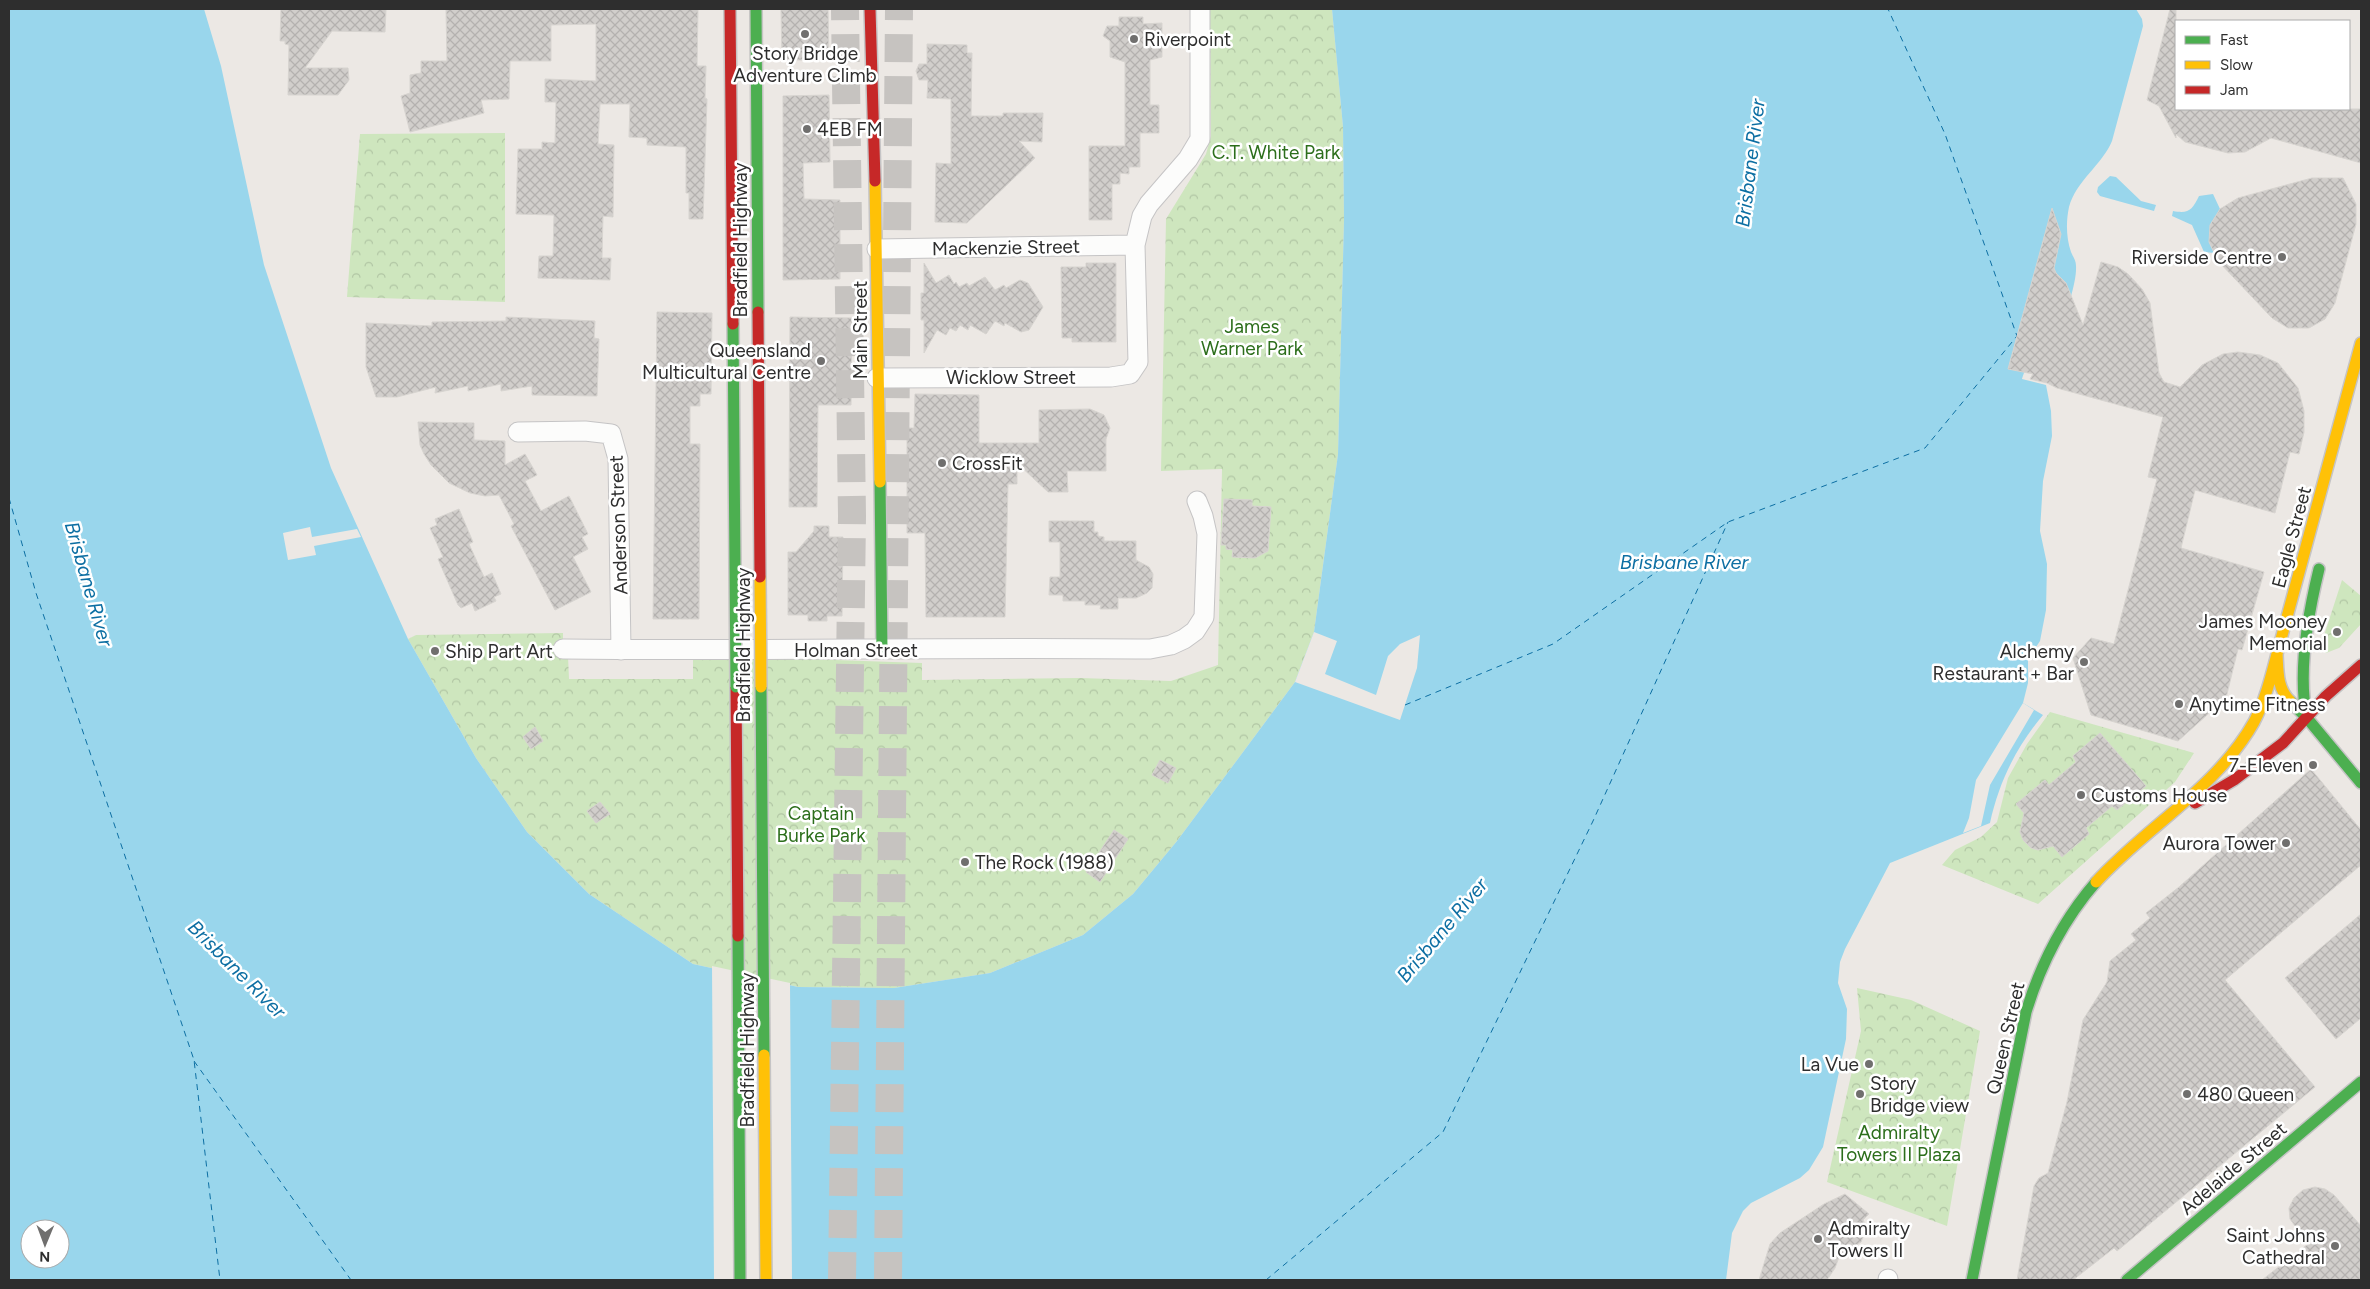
<svg xmlns="http://www.w3.org/2000/svg" width="2370" height="1289" font-family="Figtree,sans-serif">
	<style>
		.forest { fill: url(#forest-crowns); fill-rule: evenodd }
		.water { fill: #99d6ec; fill-rule: evenodd }
		.pier { fill: #ece8e4 }
		.lines { fill: none; stroke-linecap: round; stroke-linejoin: round }
		.ferry { stroke: #0d6fa3; stroke-width: 1; stroke-dasharray: 6 5; stroke-linecap: butt }
		.building { fill: url(#building-cross-hatch); stroke: #d7d4d0 }
		.highway-tunnel { stroke: #c6c3c0; stroke-width: 28; stroke-dasharray: 28 14; stroke-linecap: butt }
		.street-casing { stroke: #c5c4c5; stroke-width: 21 }
		.fast-casing { stroke: #c5c4c5; stroke-width: 14 }
		.slow-casing { stroke: #c5c4c5; stroke-width: 14 }
		.jam-casing { stroke: #c5c4c5; stroke-width: 14 }
		.street { stroke: #fcfcfb; stroke-width: 19 }
		.fast { stroke: #4caf50; stroke-width: 11 }
		.slow { stroke: #ffc107; stroke-width: 11 }
		.jam { stroke: #c62828; stroke-width: 11 }
		.fast-bridge-casing { stroke: #c6c5c4; stroke-width: 14; stroke-linecap: butt }
		.slow-bridge-casing { stroke: #c6c5c4; stroke-width: 14; stroke-linecap: butt }
		.jam-bridge-casing { stroke: #c6c5c4; stroke-width: 14; stroke-linecap: butt }
		.fast-bridge { stroke: #4caf50; stroke-width: 11 }
		.slow-bridge { stroke: #ffc107; stroke-width: 11 }
		.jam-bridge { stroke: #c62828; stroke-width: 11 }
		.poi-dot { fill: #706f6e; stroke: #fff; stroke-width: 2 }
		.labels { text-anchor: middle; stroke-width: 5; stroke-linejoin: round; paint-order: stroke }
		.poi-label { font-size: 19px; fill: #2e2e2e; stroke: #fff; text-anchor: start }
		.park-label { font-size: 19px; fill: #2c6e1b; stroke: #fff }
		.street-label { font-size: 19px; fill: #2e2e2e; stroke: #fff }
		.water-label { font-size: 20px; font-style: italic; fill: #0d6fa3; stroke: #fff }
	</style>
	<defs>
		<pattern id="forest-crowns" width="20" height="18" patternUnits="userSpaceOnUse" patternTransform="scale(1.25)"><rect width="20" height="18" fill="#cee6be"/><path d="M2 6a3 3 0 1 1 6 0M12 15a3 3 0 1 1 6 0" fill="none" stroke="#b1c6a4"/></pattern>
		<pattern id="building-cross-hatch" width="8" height="8" patternUnits="userSpaceOnUse" patternTransform="scale(1.25)"><rect width="8" height="8" fill="#d1cecb"/><path d="M0 0l8 8M0 8l8-8" fill="none" stroke="#b4b1af"/></pattern>
	</defs>
	<rect width="100%" height="100%" fill="#ece8e4"/>
	<path class="forest" d="M1210,9H1332L1343,127L1344,220L1338,454L1314,632L1295,682L1177,841L1133,894L1083,935L990,973L894,988L798,987L693,964L589,894L527,832L476,758L408,639L416,635L563,633V649L568,656L569,679H693V655L922,663V680L1080,678L1171,681L1218,665L1222,469L1161,471L1166,219L1206,154L1211,136ZM1224,499L1252,500V506L1271,507L1268,551L1255,558L1233,557V550L1226,549V545H1221Z
		M505,133V302L347,297L360,134Z
		M2342,580L2361,596V624L2339,648L2326,653L2320,648Z
		M2050,712L2194,753L2175,782L2038,904L1942,865L1955,850L1981,837L1997,822L2008,778L2027,744Z
		M1857,988L1911,1000L1980,1031L1947,1226L1827,1182L1861,1031Z"/>
	<path class="water" d="M9,9H204L221,66L264,265L331,468L408,639L476,758L527,832L589,894L693,964L798,987L894,988L990,973L1083,935L1133,894L1177,841L1295,682L1314,632L1338,454L1344,220L1343,127L1332,9H2136L2142,19L2143,26L2112,141C2102,165 2076,181 2069,207C2066,221 2066,238 2071,252C2073,257 2076,260 2076,266C2077,282 2066,313 2060,329C2053,347 2028,355 2022,379L2046,385L2051,411L2052,436L2043,481L2040,531L2047,564L2046,610L2040,641L2028,659V683L2023,703L2043,715C2016,747 1999,782 1990,823L1890,863L1845,949L1840,962L1838,983L1847,1009L1846,1039L1823,1147L1809,1170L1800,1178L1751,1203L1743,1211L1732,1233L1726,1280H9ZM30,1229H60V1259H30Z
		M2110,176L2116,177L2141,201L2156,205L2154,211L2100,196L2097,192L2098,187Z
		M2213,194L2220,209C2210,225 2206,236 2214,253L2204,252L2192,225L2172,216L2173,211C2189,214 2192,210 2199,196Z"/>
	<path class="pier" d="M310,527L312,537L357,529L361,537L314,546L316,555L288,560L283,533Z
		M1314,632L1337,641L1325,674L1376,695L1388,656L1400,644L1420,635L1417,668L1400,720L1295,682Z
		M2023,703L2034,710L1990,785L1981,826L1963,833L1969,818L1976,780Z
		M712,966L790,983L792,1280H714Z"/>
	<g class="lines">
		<path class="ferry" d="M9,498L36,593L194,1060L220,1280
			M1405,705L1553,644L1728,522L1925,448L2017,336L1945,134L1888,9
			M194,1061L351,1280
			M1266,1280L1443,1132L1593,821L1728,522"/>
	</g>
	<path class="building" d="M281,9H386L385,32L332,31L305,68H348L349,80L338,95H288L289,45L285,44V41H280Z
		M446,9H698L697,66H706L705,98L707,99L703,219H689V193H686V147L647,145V138L629,137L630,104H600L598,144L614,145L613,217L603,216L602,258H611L610,280L538,278L539,256H553L554,215L516,214L518,149H542V142L555,143L556,102H545V79L596,81V24L551,25V61H510L509,99L481,100L484,113L410,132L401,96L410,93V75L421,73V61H447Z
		M781,9H828L829,60H782Z
		M2170,9H2176V109H2361V163L2271,138L2245,152L2228,153L2185,142L2176,134V138L2159,106L2147,100Z
		M1119,17H1143V24L1162,23V57L1150,60V105H1159V133H1140V167H1129V174L1120,173V184H1112V220H1089V146H1125V62L1110,57V41L1103,36L1107,26H1119Z
		M927,44L967,45V53H972L971,116H1003V113H1043L1042,142L1019,141L1035,158L967,223L935,222L936,163L951,164V99L927,98L928,80H919L916,71L919,64H927Z
		M829,95L830,162L803,163L804,199L840,200V279L783,280V96Z
		M2312,178H2343L2356,204V224L2335,303L2325,319L2309,328H2288L2272,318L2218,261L2209,242L2210,225L2220,209L2238,198Z
		M2052,208L2061,234L2054,268L2056,273L2066,283L2083,325L2101,262L2118,267L2128,274L2142,289L2150,303L2159,373L2164,382L2180,387L2202,365L2223,354L2238,352L2260,355L2278,363L2298,388L2304,411V432L2299,454L2290,452L2275,513L2195,490L2181,548L2264,572L2242,650L2238,649L2226,698L2178,741L2091,715L2073,658L2091,638L2114,644L2157,479L2148,477L2163,417L2057,388L2047,383L2030,379L2033,374L2008,369Z
		M924,263L936,283L949,275L954,284L956,282L959,287L967,283L969,286L985,277L995,290L1004,285L1006,288L1020,280L1028,283L1043,307L1029,330L1021,332L1005,323L1004,326L995,321L986,334L970,325L968,330L960,325L956,331L950,328L946,335L937,330L924,353V320H921V293H924Z
		M1086,263H1116V342H1072V338H1062L1061,267H1086Z
		M657,312L712,313L711,394H700V406H690V444H700L699,619H653Z
		M506,317L595,321L594,338L599,339L597,396L532,395V386L501,391V384L468,391V386L435,393L436,387L397,397H376L366,367V323L432,326V322L506,321Z
		M790,317L852,318L851,405H818L817,507H789Z
		M915,394L979,395V443H1039V410L1090,409L1104,415L1110,428L1106,439V471H1067L1068,492H1048L1017,463V484H1008L1005,617H926L925,533H907V428H914Z
		M418,422L474,423V440L505,441V465L525,454L537,475L525,481L541,511L569,496L588,534L582,537L588,549L573,557L591,592L555,610L511,526L514,524L499,495L485,496L470,493L449,483L431,465L424,454L420,445Z
		M1224,499L1252,500V506L1271,507L1268,551L1255,558L1232,557L1233,550L1226,549V545H1221Z
		M459,509L473,542L469,544L484,577L492,573L501,594L494,597L496,601L475,611L472,603L461,608L458,605L438,559L443,557L430,528L437,525L435,519Z
		M1049,521H1094V532H1098V536L1104,537V541H1136V560L1149,567L1153,574L1152,588L1147,593L1136,598H1118V609H1100L1101,605H1085V601H1063V595H1049L1050,577H1060V542H1049Z
		M814,526H829V537H843L842,616H827V621H808V615H788V552H796L814,531Z
		M535,727L543,741L531,749L523,737Z
		M2100,733L2146,786L2117,810L2112,806L2086,828L2089,834L2062,857L2053,846L2038,850L2031,848L2023,840L2020,832L2024,813L2016,804L2045,780L2049,785L2076,762L2073,756Z
		M1160,760L1176,768L1168,783L1152,775Z
		M2311,769L2361,830V865L2225,980L2315,1087L2117,1251L2114,1248L2073,1280H2017L2034,1186L2039,1178L2048,1173L2067,1102L2083,1020L2107,982L2110,961L2136,940L2131,934L2150,918L2146,913L2179,887Z
		M600,802L610,814L596,823L587,811Z
		M1114,830L1128,839L1100,882L1086,872Z
		M2361,914V1018L2336,1039L2285,978Z
		M2315,1187L2325,1189L2334,1195L2361,1226V1280H2262L2308,1244L2290,1219L2289,1208L2294,1198L2303,1190Z
		M1845,1194L1869,1214L1863,1220L1867,1227L1861,1242L1839,1257L1835,1268L1827,1280H1759L1770,1244L1780,1233L1824,1204Z"/>
	<g class="lines">
		<path class="highway-tunnel" d="M842,1280L852,516L845,9
			M888,1280L899,9"/>
		<defs>
			<path id="street" d="M877,249L1135,245
				M877,378L1111,377L1130,374L1138,362L1135,245L1142,216L1149,204L1188,159L1200,139V9
				M518,432L585,431L611,434L618,459L621,650
				M563,649C759,651 954,647 1150,649L1171,645L1184,639L1195,631L1204,617L1207,534L1203,516L1197,501
				M1888,1280V1279"/>
			<path id="fast" d="M880,482L882,650
				M761,687L764,1055
				M2290,701L2307,718L2361,783
				M2307,718C2297,672 2308,614 2319,569
				M738,936L740,1280
				M1972,1280L2026,1012C2041,963 2063,920 2096,882
				M2127,1280L2361,1082"/>
			<path id="slow" d="M875,181L880,482
				M2290,701C2277,688 2278,672 2277,654L2361,343
				M2096,882C2146,827 2217,788 2254,722C2265,701 2271,677 2277,654
				M764,1055L766,1280"/>
			<path id="jam" d="M870,9L875,181
				M736,687L738,936
				M2195,803L2234,780L2283,743L2326,696L2361,665"/>
		</defs>
		<use href="#street" class="street-casing"/>
		<use href="#fast" class="fast-casing"/>
		<use href="#slow" class="slow-casing"/>
		<use href="#jam" class="jam-casing"/>
		<use href="#street" class="street"/>
		<use href="#fast" class="fast"/>
		<use href="#slow" class="slow"/>
		<use href="#jam" class="jam"/>
		<defs>
			<path id="fast-bridge" d="M756,9L758,312
				M733,324L736,687"/>
			<path id="slow-bridge" d="M760,577L761,687"/>
			<path id="jam-bridge" d="M730,9L733,324
				M758,312L760,577"/>
		</defs>
		<use href="#fast-bridge" class="fast-bridge-casing"/>
		<use href="#slow-bridge" class="slow-bridge-casing"/>
		<use href="#jam-bridge" class="jam-bridge-casing"/>
		<use href="#fast-bridge" class="fast-bridge"/>
		<use href="#slow-bridge" class="slow-bridge"/>
		<use href="#jam-bridge" class="jam-bridge"/>
	</g>
	<g class="poi-dot">
		<circle cx="805" cy="34" r="5"/>
		<circle cx="1134" cy="39" r="5"/>
		<circle cx="807" cy="129" r="5"/>
		<circle cx="2282" cy="257" r="5"/>
		<circle cx="821" cy="361" r="5"/>
		<circle cx="942" cy="463" r="5"/>
		<circle cx="2337" cy="632" r="5"/>
		<circle cx="435" cy="651" r="5"/>
		<circle cx="2084" cy="662" r="5"/>
		<circle cx="2179" cy="704" r="5"/>
		<circle cx="2313" cy="765" r="5"/>
		<circle cx="2081" cy="795" r="5"/>
		<circle cx="2286" cy="843" r="5"/>
		<circle cx="965" cy="862" r="5"/>
		<circle cx="1869" cy="1064" r="5"/>
		<circle cx="1860" cy="1094" r="5"/>
		<circle cx="2187" cy="1094" r="5"/>
		<circle cx="1818" cy="1239" r="5"/>
		<circle cx="2335" cy="1246" r="5"/>
	</g>
	<g class="labels">
		<g class="poi-label">
			<text x="1144" y="46">Riverpoint</text>
			<text x="805" y="60" text-anchor="middle">Story Bridge<tspan x="805" dy="22">Adventure Climb</tspan></text>
			<text x="817" y="136">4EB FM</text>
			<text x="2272" y="264" text-anchor="end">Riverside Centre</text>
			<text x="811" y="357" text-anchor="end">Queensland<tspan x="811" dy="22">Multicultural Centre</tspan></text>
			<text x="952" y="470">CrossFit</text>
			<text x="2327" y="628" text-anchor="end">James Mooney<tspan x="2327" dy="22">Memorial</tspan></text>
			<text x="445" y="658">Ship Part Art</text>
			<text x="2074" y="658" text-anchor="end">Alchemy<tspan x="2074" dy="22">Restaurant + Bar</tspan></text>
			<text x="2189" y="711">Anytime Fitness</text>
			<text x="2303" y="772" text-anchor="end">7-Eleven</text>
			<text x="2091" y="802">Customs House</text>
			<text x="2276" y="850" text-anchor="end">Aurora Tower</text>
			<text x="975" y="869">The Rock (1988)</text>
			<text x="1859" y="1071" text-anchor="end">La Vue</text>
			<text x="1870" y="1090">Story<tspan x="1870" dy="22">Bridge view</tspan></text>
			<text x="2197" y="1101">480 Queen</text>
			<text x="1828" y="1235">Admiralty<tspan x="1828" dy="22">Towers II</tspan></text>
			<text x="2325" y="1242" text-anchor="end">Saint Johns<tspan x="2325" dy="22">Cathedral</tspan></text>
		</g>
		<g class="park-label">
			<text x="1276" y="159">C.T. White Park</text>
			<text x="1252" y="333">James<tspan x="1252" dy="22">Warner Park</tspan></text>
			<text x="821" y="820">Captain<tspan x="821" dy="22">Burke Park</tspan></text>
			<text x="1899" y="1139">Admiralty<tspan x="1899" dy="22">Towers II Plaza</tspan></text>
		</g>
		<g class="street-label">
			<text transform="translate(740 240) rotate(-90)" y="7">Bradfield Highway</text>
			<text transform="translate(1006 247) rotate(-1)" y="7">Mackenzie Street</text>
			<text transform="translate(860 330) rotate(-90)" y="7">Main Street</text>
			<text x="1011" y="384">Wicklow Street</text>
			<text transform="translate(618 525) rotate(-92)" y="7">Anderson Street</text>
			<text transform="translate(2291 537) rotate(-75)" y="7">Eagle Street</text>
			<text transform="translate(743 645) rotate(-90)" y="7">Bradfield Highway</text>
			<text x="856" y="657">Holman Street</text>
			<text transform="translate(2005 1038) rotate(-77)" y="7">Queen Street</text>
			<text transform="translate(747 1050) rotate(-90)" y="7">Bradfield Highway</text>
			<text transform="translate(2233 1168) rotate(-40)" y="7">Adelaide Street</text>
		</g>
		<g class="water-label">
			<text transform="translate(1750 163) rotate(-83)" y="7">Brisbane River</text>
			<text x="1684" y="569">Brisbane River</text>
			<text transform="translate(89 584) rotate(74)" y="7">Brisbane River</text>
			<text transform="translate(1442 930) rotate(-50)" y="7">Brisbane River</text>
			<text transform="translate(237 969) rotate(45)" y="7">Brisbane River</text>
		</g>
	</g>
	<rect width="2370" height="1289" fill="none" stroke="#2e2e2e" stroke-width="20"/>
	<rect x="2175" y="20" width="175" height="90" fill="#ffffff" stroke="#ababab"/>
	<rect x="2185" y="36" width="25" height="8" fill="#4caf50" stroke="#ababab"/>
	<text x="2220" y="45" font-size="15" fill="#2e2e2e">Fast</text>
	<rect x="2185" y="61" width="25" height="8" fill="#ffc107" stroke="#ababab"/>
	<text x="2220" y="70" font-size="15" fill="#2e2e2e">Slow</text>
	<rect x="2185" y="86" width="25" height="8" fill="#c62828" stroke="#ababab"/>
	<text x="2220" y="95" font-size="15" fill="#2e2e2e">Jam</text>
	<g transform="translate(45 1244) rotate(181)"><circle r="24" fill="#ffffff" stroke="#ababab"/>
	<path d="M0-4L9 19L0 12L-9 19Z" fill="#706f6e"/>
	<text y="-8" font-size="14" font-weight="bold" text-anchor="middle" fill="#2e2e2e">N</text>
	</g>
</svg>
